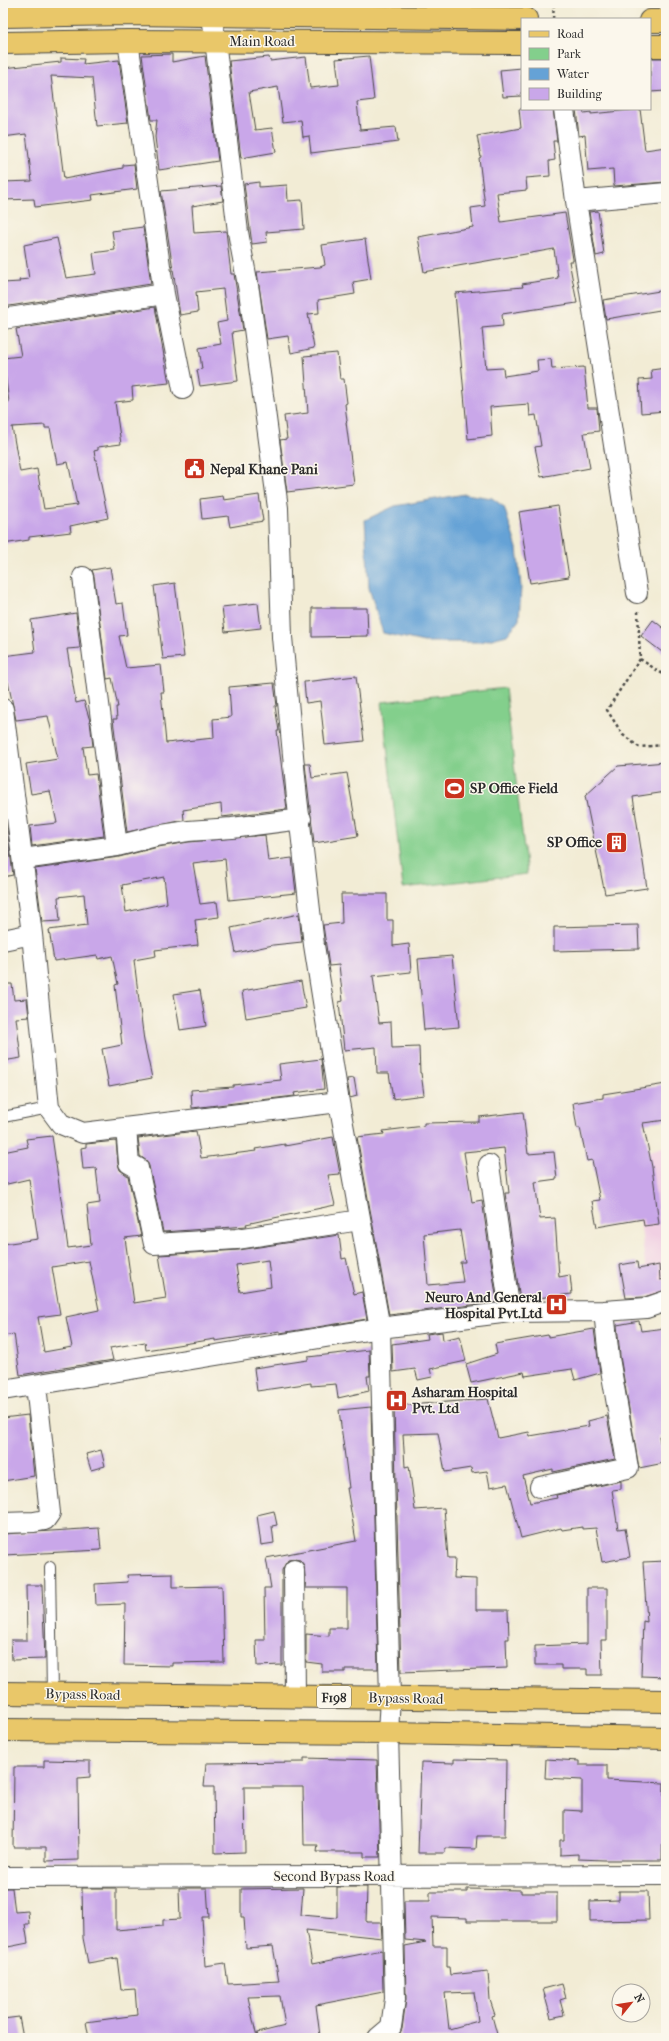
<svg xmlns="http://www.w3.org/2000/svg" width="669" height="2041" font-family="'IM FELL French Canon',serif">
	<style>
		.built { fill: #f1d0e3 }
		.green { fill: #83cf8c; stroke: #577d5c }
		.water { fill: #65a2d6; stroke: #486680 }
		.building { fill: #c9a7e9; fill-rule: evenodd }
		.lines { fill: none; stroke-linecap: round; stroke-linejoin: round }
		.lane-casing { stroke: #494844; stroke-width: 12 }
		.street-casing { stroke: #494844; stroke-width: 22 }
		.primary-casing { stroke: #494844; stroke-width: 24 }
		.path { stroke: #494844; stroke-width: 2.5; stroke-dasharray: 3 3; stroke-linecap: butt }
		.lane { stroke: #fff; stroke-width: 10 }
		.street { stroke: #fff; stroke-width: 20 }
		.primary { stroke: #e9c769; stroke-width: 22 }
		.labels { text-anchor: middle; stroke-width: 3; stroke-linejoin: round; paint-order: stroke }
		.shield { fill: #fbf7ec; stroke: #696865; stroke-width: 1 }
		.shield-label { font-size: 13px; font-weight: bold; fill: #2b2b2b }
		.street-label { font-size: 14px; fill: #2b2b2b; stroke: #fbf7ec }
		.poi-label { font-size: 14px; font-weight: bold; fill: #2b2b2b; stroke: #fbf7ec; text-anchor: start }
	</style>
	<rect width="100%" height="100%" fill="#fbf7ec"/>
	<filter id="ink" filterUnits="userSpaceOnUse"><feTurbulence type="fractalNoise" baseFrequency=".025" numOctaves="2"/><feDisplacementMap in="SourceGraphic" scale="8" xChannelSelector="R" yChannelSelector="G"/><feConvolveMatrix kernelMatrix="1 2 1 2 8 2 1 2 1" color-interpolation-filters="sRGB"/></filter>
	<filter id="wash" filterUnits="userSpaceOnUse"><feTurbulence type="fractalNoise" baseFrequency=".012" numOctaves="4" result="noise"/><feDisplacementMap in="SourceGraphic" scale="16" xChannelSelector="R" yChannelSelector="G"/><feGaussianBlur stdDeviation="0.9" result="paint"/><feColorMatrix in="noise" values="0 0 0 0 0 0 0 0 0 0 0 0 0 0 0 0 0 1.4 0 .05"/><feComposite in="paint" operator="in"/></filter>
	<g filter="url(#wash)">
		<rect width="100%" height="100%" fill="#f2ecd5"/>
		<path class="built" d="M666,1146V1299L652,1301L645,1264L633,1156Z"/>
		<path class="green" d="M505,688L527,874L403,888L382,702Z"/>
		<path class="water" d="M465,494L492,498L504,507L517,548L521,587L519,620L507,635L480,642H424L383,633L369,588L365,520L395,506Z"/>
		<g id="blocks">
			<path class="building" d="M172,54V62L205,56L218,161L159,170L155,137L157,120H151L142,55Z
				M369,56L374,100L357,102L360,130L396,127L398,142L311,153L309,136L303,137L301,120L283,122L278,87L249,92L255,130L272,128L276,152L241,158L229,61L269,57L270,61L306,57L310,88L339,85L336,59Z
				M61,58L84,59L83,64L119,60L128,123L97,126L92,78L51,76L64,179L123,168V165L134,164L137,189L92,195L93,200L35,207L34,199L3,200V182L32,181L26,134L3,137V68L61,62Z
				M650,58H666V91L650,92Z
				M522,68V96L503,97L500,70Z
				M519,109H553L557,141H553L555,160L549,161L550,176L526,178L527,190L497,193L501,222L565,213L573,259V261H569L577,303L502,314L503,326L482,328L486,369L503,368L504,376L538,371L537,360L551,359L552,369L584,367L588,408H597L599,431L584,433L590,468L541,477L535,447L541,446L536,415L530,416L529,404L490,407L492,436L468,439L455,293L523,287L522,284L558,278L554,249L424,272L418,237L473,227L471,208L485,206L479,158L481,157L477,136L521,128Z
				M576,109H583L584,113L591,112V114L640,109L645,150L666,147V182L614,186L613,169L588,171L585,135L579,136Z
				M259,182V187L287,185L288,201L302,200L304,229L266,232L267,242L252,244L244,184Z
				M221,186L223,201L192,206L194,233L226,231L231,274H234L243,330L232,332L238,381L200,386L197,370L202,369L199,348L221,344L217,323L227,321L223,289L196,292L198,312L180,315L161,191Z
				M598,211L604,254L596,256L589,212Z
				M143,227L151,284L3,307V283L20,282L19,280L29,279L24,245L57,238L66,278L96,274L93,253L115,250L112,231Z
				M365,239L371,279L353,282L355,294L318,300L319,313L308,314L314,348L291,353L288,336L267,339L257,272L320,267L325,265L322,245Z
				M666,290V309L606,319L603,300Z
				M155,307L169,383L132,387L133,400L115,402L121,444L98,447V450L94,451L108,518L70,526L71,532L29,537V540L3,544V403L9,402L3,358L21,356L16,329ZM45,425V428H50L57,464L68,462L77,505L44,509L37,469L20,472L12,427Z
				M337,353L340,379H344L347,403L345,404L347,421L346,422L354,484L287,492L280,440L287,439L284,416L308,413L304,356Z
				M666,368V411L641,413L639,380L652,379L651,370Z
				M259,495L263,521L230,527L228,516L202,519L200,499L223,496L224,500Z
				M558,506L569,577L530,583L519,512Z
				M110,567L116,604L123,603L127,635L119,636L126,668L161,665L164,692H161L166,743L214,738L213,719L231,717L229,687L274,683L277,706H275L279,731H277L287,809L222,817L221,804L183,810L184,820L127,832L113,719H117L116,707H118L112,678L107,679L94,576L92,570Z
				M175,583L184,657L163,659L154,586Z
				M258,603L261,628L225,632L222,607Z
				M312,608H367L368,636L312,637Z
				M76,613L80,648L67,649L76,703L84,701L90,721L93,746L83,747L87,775L96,774L104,836L32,846L30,826L57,823L50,791L31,794L26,764L58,759L48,716L16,720L8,682H6L3,656L35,652L31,620Z
				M653,620L666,630V655L641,636Z
				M356,676L364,741L325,745L320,701L306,703L304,682Z
				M666,762V792L633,797L647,888L605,894L585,796L618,766Z
				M305,764H310L312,778L347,773L358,836L314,843Z
				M3,828H7L13,875L3,877Z
				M265,835L268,861L292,858L296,893L229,900L225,859L193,863L200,904L217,902L219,917L195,920L198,945L155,950L156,956L134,960L144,1041L152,1078L109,1086L102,1049L122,1045L115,985L118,984L112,956L98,959L97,955L54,961L49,930L87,925L84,894L58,897L60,921L42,922L35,869L119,857L158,847L189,842ZM164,877L167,903L126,912L122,885Z
				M341,894H387V920H393V946L409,944L411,972L373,976L379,1023L391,1022L392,1048L419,1047L420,1073H421L424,1095L393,1099L389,1073H377L376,1047L344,1050L339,1002L343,1001L339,965L329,966L323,925L342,923Z
				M299,914L302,942L273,945L236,953L231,928Z
				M638,925L639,949L554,951V927Z
				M452,956L459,1027L424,1030L418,959Z
				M301,981L306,1008L246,1018L242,991Z
				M3,984H12L14,1000L27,999L29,1017L16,1018L21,1058L3,1061Z
				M200,990L206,1026L180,1030L174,994Z
				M321,1059L324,1089L294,1093L295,1096L192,1108L191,1090L233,1087V1085L281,1080L279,1064Z
				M354,1078L357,1096L350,1098L347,1079Z
				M666,1084V1120L643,1123L652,1167L659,1224L644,1226L643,1219L597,1227L592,1201L600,1200L592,1160L587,1161L580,1128H577L573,1103L603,1098V1094Z
				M523,1112L528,1154L554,1152L557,1179L535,1182L540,1219L555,1218L559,1277L570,1275L572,1294L520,1300L505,1193H509L504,1148L464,1152L472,1202L482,1200L497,1302L389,1315L357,1137L384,1134L383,1131L424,1126V1123L479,1122V1117ZM460,1230L465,1262H460L463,1282L428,1285L424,1234Z
				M196,1131L201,1158L256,1151L255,1149L285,1144V1146L333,1137L340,1174L328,1175L335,1205L246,1224L247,1226L163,1232L149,1166L147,1161L140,1156L138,1138Z
				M52,1136L68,1248L91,1245L87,1205L100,1203L96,1168L83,1169L81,1148L86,1147V1144L116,1141L118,1164L120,1170L128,1176L141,1236L125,1238L134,1303L166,1298L159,1255L239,1250L339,1235L342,1259L346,1258L354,1294L362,1292L367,1319L280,1333V1331L215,1341V1339L146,1350L145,1342L110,1348L113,1360L20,1375L14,1334L3,1336V1244L38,1239L29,1179L3,1185V1152L28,1147L26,1139ZM268,1260L271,1287L240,1292L236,1265ZM89,1261L99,1310L66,1317L72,1347L44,1352L38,1317L60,1314L52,1267Z
				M637,1262L638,1269L659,1265L660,1280L666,1279V1290L644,1297L626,1298L620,1265Z
				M639,1321L641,1331L666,1328V1435L659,1436L664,1463L639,1468L620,1356L617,1325Z
				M594,1329L600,1373L575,1380L572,1369L525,1376L524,1372L471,1383L466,1364L497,1354L495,1344L548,1335V1337Z
				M442,1332L443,1340L460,1336L466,1361L430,1369L432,1377L418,1380L415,1369L393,1372L392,1344L428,1339L427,1334Z
				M369,1350L370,1376H367L369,1391L338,1398L336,1384L311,1386V1383L257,1391L254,1368L308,1360V1357Z
				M488,1399L498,1438L529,1432L530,1436L589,1426L588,1421L607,1416L615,1459L553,1472V1469L523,1476L530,1503L557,1498L556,1495L621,1481V1489L612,1490L618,1529L625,1528L630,1557L602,1562L596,1528L582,1529V1527L562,1530L561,1528L521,1538L507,1484L490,1487L487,1471L472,1473L471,1468L445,1472L438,1433L403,1434L405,1467L409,1466L415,1510L444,1508L448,1558H455L454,1578L476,1579V1610H508L509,1639H506L507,1668L401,1672L394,1406Z
				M371,1407L378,1669H345V1672H322V1664L306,1662V1634L329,1636V1628H347V1588H306L304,1565L300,1560L294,1559L288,1560L282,1570V1665L257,1666L256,1640H265L264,1588H271L266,1558L356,1541L347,1488H349L339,1410Z
				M28,1415L34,1476L3,1481V1418Z
				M101,1450L105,1466L91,1470L86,1454Z
				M274,1511L277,1525L272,1526L274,1543L261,1545L257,1515Z
				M99,1528L101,1550L4,1555L3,1534Z
				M666,1561V1677L641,1676L643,1621L647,1622L643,1562Z
				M173,1574V1587L222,1586L224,1662L172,1663V1666L124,1665L125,1604L96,1605L95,1584L128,1582L127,1575Z
				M26,1585H42L45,1659L12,1660L11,1640H27Z
				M587,1588H607V1640H601L602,1675H587V1669H561V1665H535V1646L587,1644Z
				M304,1758L377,1760L380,1857H364V1852H317L318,1845H304L303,1787H244L245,1852L215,1853L214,1787H204L206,1763L304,1762Z
				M454,1759L506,1760L505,1836H477L476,1849L445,1848V1853H418L421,1762L454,1763Z
				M546,1759L579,1761V1765H607V1780L664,1783L662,1860H604L578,1859V1854L560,1855V1840H564V1810L582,1811V1780L545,1778Z
				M44,1760L90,1761V1777L78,1778L79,1860L46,1861V1847H13L14,1767H44Z
				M337,1887H367L366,1922H381L382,1938L306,1930L312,1964L382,1950L383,1992L316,2005L320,2036L305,2038H258L257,2033L285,2026L280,1996L248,1997L257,2038H89L86,2022L137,2015L135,1989L121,1990L117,1958L88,1963L83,1938L82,1888H116V1930L163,1926V1920L180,1919L179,1888H207L209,1917H202L205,1966L225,1963L228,1984L279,1981L273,1946L246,1948L244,1917H241V1889L303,1888L301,1915L337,1918Z
				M3,1888H12L15,1912L28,1911L29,1924H25L28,1943L8,1947L3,1920Z
				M467,1889L521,1890V1893H557V1921H467V1918L432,1917L433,1946H447V1967H449L450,1975L488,1971L490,2000L495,2015L492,2016L498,2038H401L400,2033L402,2029L406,1999L405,1946L426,1942L405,1940L404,1901H430V1892H467ZM474,1992L478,2021L449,2029L445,1993Z
				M619,1891H648L649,1920L590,1921V1901L619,1900Z
				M562,1984L566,1998L560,2000L564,2015L551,2018L543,1989Z
				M19,2017L23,2038H3V2019Z"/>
		</g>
	</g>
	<g filter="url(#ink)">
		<use href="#blocks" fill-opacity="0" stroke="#494844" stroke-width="1"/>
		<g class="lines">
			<defs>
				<path id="lane" d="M3,1117L49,1108
					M50,1567L52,1694"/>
				<path id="street" d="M212,15L238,232L249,291L278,508L282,637L297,798L314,945L339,1102L380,1328L390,1698L388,1733L395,1999L391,2027L378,2038
					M128,41L164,294L183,389
					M564,109L576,201L637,593
					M576,201L666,193
					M3,319L164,294
					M83,577L117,846
					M3,709L32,934L49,1108L61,1124L83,1133L339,1102
					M23,859L117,846L156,836L188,831L232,828L301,819
					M3,940L32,934
					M126,1128L129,1163L138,1168L154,1244L237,1239L360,1220
					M489,1165L510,1312
					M3,1390L380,1328L510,1312L604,1311L646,1308L666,1301
					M540,1487L628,1468L609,1358L604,1311
					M3,1523L34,1522L45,1520L50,1513L36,1385
					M294,1570L295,1697
					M3,1877L666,1875"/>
				<path id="primary" d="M3,16L129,14L526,19
					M650,21H666
					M3,43L128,41L522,43
					M650,46H666
					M3,1693L666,1701
					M3,1730L388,1733L666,1738"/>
			</defs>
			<use href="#lane" class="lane-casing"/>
			<use href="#street" class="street-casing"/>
			<use href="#primary" class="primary-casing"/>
			<path class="path" d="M553,19L554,3
				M638,611L640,659L607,710L623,735L639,747L662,745L666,743
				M640,659L666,676"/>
			<use href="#lane" class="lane"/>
			<use href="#street" class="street"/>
			<use href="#primary" class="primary"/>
		</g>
	</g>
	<defs>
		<symbol id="civic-square" viewBox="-11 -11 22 22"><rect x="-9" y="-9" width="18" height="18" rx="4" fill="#c8321e" stroke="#fbf7ec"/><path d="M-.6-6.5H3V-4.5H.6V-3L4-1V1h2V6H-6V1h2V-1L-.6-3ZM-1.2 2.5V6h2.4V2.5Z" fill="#fff"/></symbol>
		<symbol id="stadium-square" viewBox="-11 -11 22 22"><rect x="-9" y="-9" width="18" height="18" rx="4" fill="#c8321e" stroke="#fbf7ec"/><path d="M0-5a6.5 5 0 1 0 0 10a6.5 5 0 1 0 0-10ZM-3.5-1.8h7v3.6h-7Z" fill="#fff"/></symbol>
		<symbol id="building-square" viewBox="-11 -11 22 22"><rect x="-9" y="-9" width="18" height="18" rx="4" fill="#c8321e" stroke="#fbf7ec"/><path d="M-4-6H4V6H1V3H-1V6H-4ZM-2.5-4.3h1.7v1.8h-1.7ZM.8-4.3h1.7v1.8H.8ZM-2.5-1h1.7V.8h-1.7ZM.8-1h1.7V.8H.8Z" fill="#fff"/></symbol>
		<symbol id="hospital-square" viewBox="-11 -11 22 22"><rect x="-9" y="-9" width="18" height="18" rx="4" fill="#c8321e" stroke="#fbf7ec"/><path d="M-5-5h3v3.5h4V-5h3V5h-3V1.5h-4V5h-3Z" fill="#fff"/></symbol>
	</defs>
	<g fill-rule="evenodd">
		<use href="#civic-square" x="182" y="456" width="25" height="25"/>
		<use href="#stadium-square" x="442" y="776" width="25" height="25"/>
		<use href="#building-square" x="604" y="830" width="25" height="25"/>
		<use href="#hospital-square" x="544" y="1292" width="25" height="25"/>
		<use href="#hospital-square" x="384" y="1388" width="25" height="25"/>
	</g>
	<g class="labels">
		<rect class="shield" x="317" y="1686" width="34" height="22" rx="3"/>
		<g class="shield-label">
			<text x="334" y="1702">F198</text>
		</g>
		<g class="street-label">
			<text x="262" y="46">Main Road</text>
			<text transform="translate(83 1694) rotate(1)" y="5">Bypass Road</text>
			<text transform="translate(406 1698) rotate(1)" y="5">Bypass Road</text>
			<text x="334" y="1881">Second Bypass Road</text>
		</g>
		<g class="poi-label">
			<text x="210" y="474">Nepal Khane Pani</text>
			<text x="470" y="793">SP Office Field</text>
			<text x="602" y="847" text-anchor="end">SP Office</text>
			<text x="542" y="1302" text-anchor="end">Neuro And General<tspan x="542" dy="16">Hospital Pvt.Ltd</tspan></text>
			<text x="412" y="1397">Asharam Hospital<tspan x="412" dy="16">Pvt. Ltd</tspan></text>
		</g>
	</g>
	<rect width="669" height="2041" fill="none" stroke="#fbf7ec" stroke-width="16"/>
	<rect x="521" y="18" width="130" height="92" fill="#fbf7ec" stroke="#a8a59f"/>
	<rect x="529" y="31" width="20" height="6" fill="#e9c769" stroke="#a8a59f"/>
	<text x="557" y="38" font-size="12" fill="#2b2b2b">Road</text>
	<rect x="529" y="48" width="20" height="12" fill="#83cf8c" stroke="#a8a59f"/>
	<text x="557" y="58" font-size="12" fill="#2b2b2b">Park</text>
	<rect x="529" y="68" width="20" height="12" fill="#65a2d6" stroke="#a8a59f"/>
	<text x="557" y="78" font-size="12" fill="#2b2b2b">Water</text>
	<rect x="529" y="88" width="20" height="12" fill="#c9a7e9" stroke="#a8a59f"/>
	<text x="557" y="98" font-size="12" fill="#2b2b2b">Building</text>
	<g transform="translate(631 2003) rotate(60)"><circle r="19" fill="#fbf7ec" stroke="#a8a59f"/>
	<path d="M0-3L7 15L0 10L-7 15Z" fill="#c8321e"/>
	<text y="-6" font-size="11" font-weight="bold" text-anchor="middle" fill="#2b2b2b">N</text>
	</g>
</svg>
